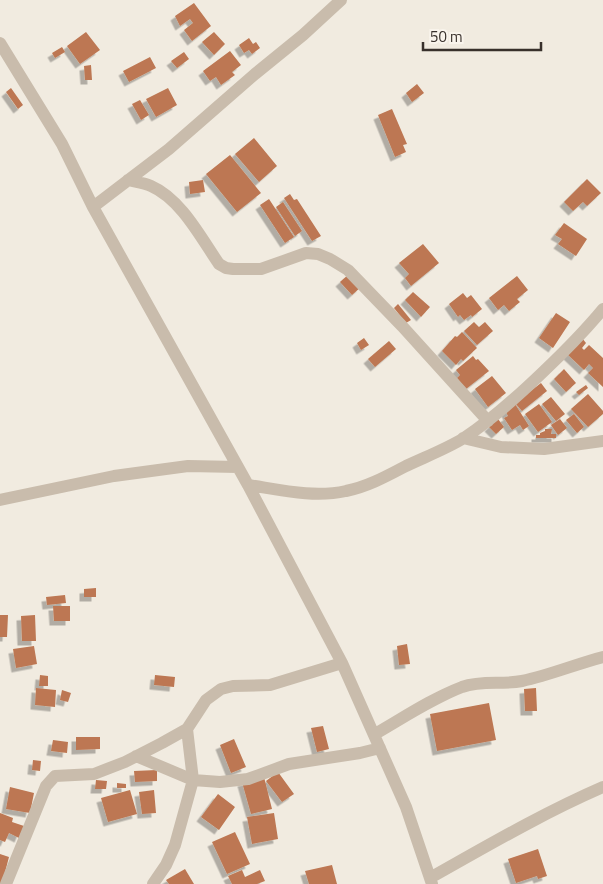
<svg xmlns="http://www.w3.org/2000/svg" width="603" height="884" font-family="'Titillium Web',sans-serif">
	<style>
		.building { fill: #bd7752; filter: url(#shadow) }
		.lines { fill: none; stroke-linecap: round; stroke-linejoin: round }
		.minor { stroke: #c9bcac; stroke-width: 12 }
	</style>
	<defs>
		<filter id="shadow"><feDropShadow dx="-4.5" dy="4.5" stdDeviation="0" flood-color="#0004"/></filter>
	</defs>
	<rect width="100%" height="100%" fill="#f1ebe0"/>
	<path class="building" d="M194,3L211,26L192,41L184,30L193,23L190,19L180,26L175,16Z
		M86,32L100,50L80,64L67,46Z
		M214,32L225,44L214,55L202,42Z
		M249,38L253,44L256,42L260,48L252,54L249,50L244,53L239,45Z
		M62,47L65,52L55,58L52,53Z
		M230,51L241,65L232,72L235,75L221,85L216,77L210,81L203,71Z
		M184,52L189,59L177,68L171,61Z
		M150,57L156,68L129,82L123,71Z
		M91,65L92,80H85L84,66Z
		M417,84L424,93L412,102L406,93Z
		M11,88L23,105L18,109L6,92Z
		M168,88L177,105L156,117L146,99Z
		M140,100L149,115L141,120L132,104Z
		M392,109L407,144L403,145L406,152L395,157L378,115Z
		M254,138L277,166L259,182L235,154Z
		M230,155L261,193L237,212L206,174Z
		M587,179L601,193L587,206L583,202L573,211L564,202Z
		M203,180L205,192L190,194L189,182Z
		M290,194L294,200L297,199L321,236L312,241L284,198Z
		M269,199L294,237L285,243L260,205Z
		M283,202L302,231L295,236L276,207Z
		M564,223L587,239L576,256L558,244L562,239L555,235Z
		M423,244L439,263L411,286L405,278L409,274L399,263Z
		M349,274L361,287L352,295L340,282Z
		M517,276L528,290L517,299L520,302L509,311L504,305L498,310L489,298Z
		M413,292L430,307L421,317L405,300Z
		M463,293L467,298L471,295L482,309L472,317L471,315L464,320L460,315L458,317L449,304Z
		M398,304L411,320L406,323L394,308Z
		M556,313L570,322L553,348L539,338Z
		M474,322L479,327L485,322L493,331L477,345L464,331Z
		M462,332L477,348L463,361L461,359L456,365L442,351L455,336L457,337Z
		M364,338L369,345L361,350L357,343Z
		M582,338L586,343L582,348L584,350L589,345L603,358V387L588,373L593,368L589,364L584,370L567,354Z
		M389,341L396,349L375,367L368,359Z
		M473,356L476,360L478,359L489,371L466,389L457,378L460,375L456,370Z
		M564,369L576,383L566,392L554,379Z
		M492,376L506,393L488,407L475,389Z
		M541,383L547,391L522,411L515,403Z
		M586,385L588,388L579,395L576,392Z
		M588,394L603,411V414L588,427L571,409Z
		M551,397L565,414L556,421L542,404Z
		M515,404L529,426L523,430L520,425L512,430L504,418L508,416L505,410Z
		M539,404L552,422L538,432L525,414Z
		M574,414L584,427L577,433L566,420Z
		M498,419L504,427L496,434L489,427Z
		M560,419L567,428L558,435L551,425Z
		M545,429H552L551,434H556V438H536V435H540V433L545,431Z
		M96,588V597H84V589Z
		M65,595L66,603L47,605L46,597Z
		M53,606H70V621H54Z
		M0,615H8L7,637H0Z
		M35,615L36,641H22L21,616Z
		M407,644L410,664L399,665L397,646Z
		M34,646L37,664L16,668L13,649Z
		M40,675L48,676V686H39Z
		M155,675L175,677L174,687L154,685Z
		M36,688L56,690L55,707L35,705Z
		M536,688L537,711H525L524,689Z
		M62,690L71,693L68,702L60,700Z
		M489,703L496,740L437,751L430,714Z
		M323,726L329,749L317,752L311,728Z
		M76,737H100V749L76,750Z
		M234,739L246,767L231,773L220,745Z
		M53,740L68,742L67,753L51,751Z
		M33,760L41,761L40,771L32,770Z
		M157,770V781L135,782L134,771Z
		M278,772L294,794L282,802L266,781Z
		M264,777L272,809L251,814L242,782Z
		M96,780L107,781L106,789H95Z
		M117,783L126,784V788H117Z
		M10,787L34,793L30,813L6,809Z
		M130,790L137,814L108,822L101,798Z
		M154,790L156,813L142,814L139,792Z
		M218,794L235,807L219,830L201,817Z
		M0,813L13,818L12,822L24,826L19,838L9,833L5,842L0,840Z
		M274,813L278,839L252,844L247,817Z
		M235,832L250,864L227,874L212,842Z
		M538,849L547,876L538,879L537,876L516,883L508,859Z
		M0,854L9,857L2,884H0Z
		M332,865L337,884H309L305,871Z
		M185,869L194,884H169L166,880Z
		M242,870L245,877L260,870L265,881L257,884H232L228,876Z"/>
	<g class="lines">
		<path class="minor" d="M0,43L62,144L93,207L248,485L342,663L406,807L432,884
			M128,180C136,182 144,183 151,186C181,199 201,238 219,264L226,268L233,269H261L306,253L318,254L330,259L348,270L402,326L488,421
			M93,207L169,149L255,74L303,35L341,0
			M463,438L501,447L544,449L603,441
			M248,485C281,490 314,498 346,491C367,487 387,476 406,466C425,457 446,449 464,438C493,419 518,396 543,372C564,352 584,332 603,309
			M0,500L114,476L188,466L238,467
			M375,734C403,718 431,699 462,687C482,680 502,685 522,681C550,675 576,664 603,657
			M136,756L193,780L220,782L248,779L289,764L360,753L380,748
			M430,878C487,846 543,813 603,787
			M6,884L46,786L55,776L94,774L125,762L162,743L187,729L206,700L221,689L233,686L270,685L342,663
			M153,884L166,865L175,845L193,780L187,729"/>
	</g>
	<path d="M423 42v8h118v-8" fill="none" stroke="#38302b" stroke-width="2.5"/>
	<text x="430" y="42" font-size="15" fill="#38302b" stroke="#f9f4ec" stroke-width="4" paint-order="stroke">50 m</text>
</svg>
